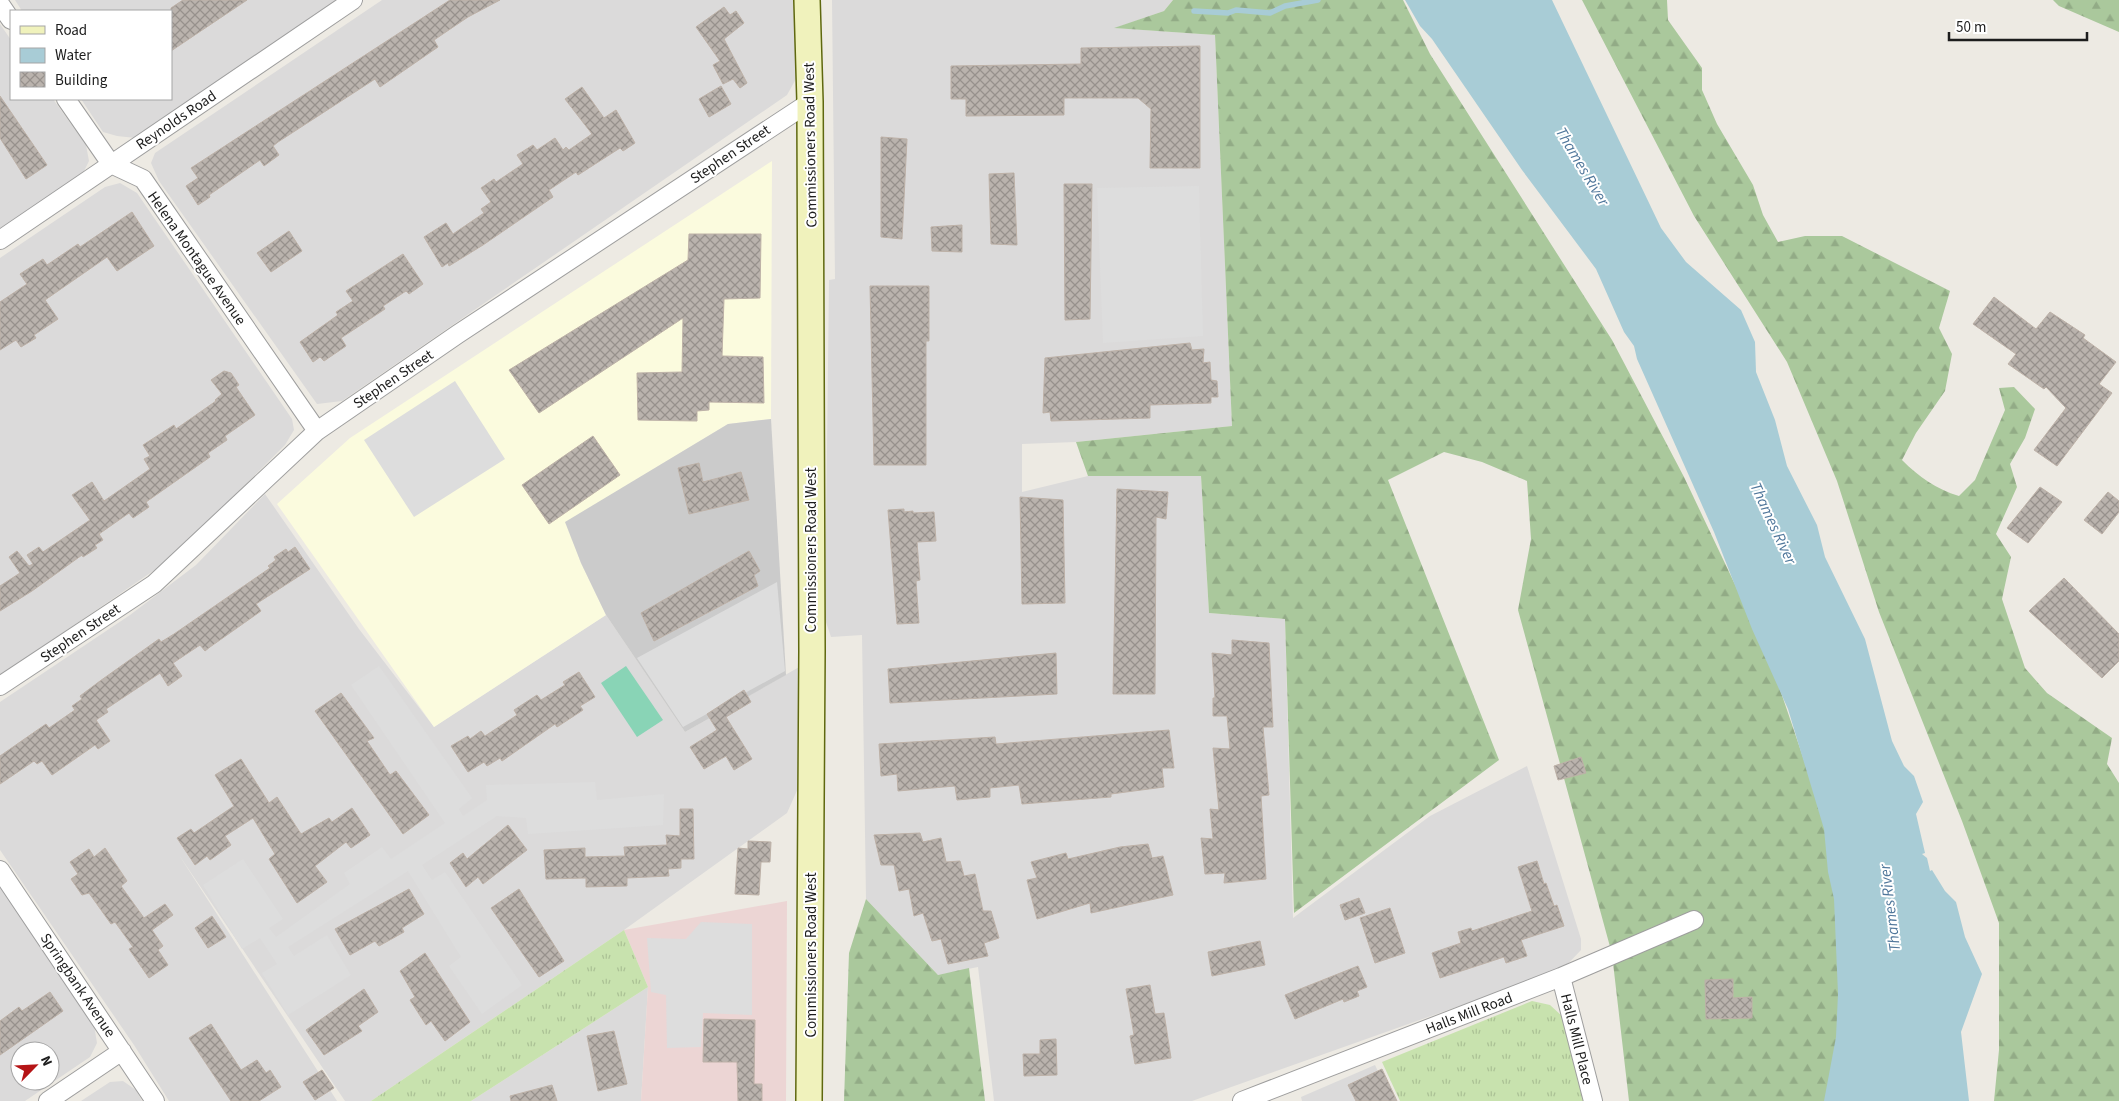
<svg xmlns="http://www.w3.org/2000/svg" width="2119" height="1101" font-family="'Source Sans 3',sans-serif">
	<style>
		.residential { fill: #dbdada; fill-rule: evenodd }
		.commercial { fill: #ecd5d4 }
		.education { fill: #fbfbde }
		.religious { fill: #cbcbcb }
		.grass { fill: url(#grass-tufts) }
		.forest { fill: url(#forest-firs) }
		.pitch { fill: #89d4b6 }
		.parking { fill: #ddd }
		.water { fill: #a8ccd6 }
		.lines { fill: none; stroke-linecap: round; stroke-linejoin: round }
		.stream { stroke: #a8ccd6; stroke-width: 5.5 }
		.building { fill: url(#building-cross-hatch); stroke: #bdb1a7 }
		.street-casing { stroke: #9e9e9e; stroke-width: 20 }
		.secondary-casing { stroke: #5f680f; stroke-width: 28 }
		.street { stroke: #fff; stroke-width: 18 }
		.secondary { stroke: #f0f2bc; stroke-width: 25 }
		.labels { text-anchor: middle; stroke-width: 4; stroke-linejoin: round; paint-order: stroke }
		.street-label { font-size: 15px; fill: #1d1d1d; stroke: #fff }
		.water-label { font-size: 16px; font-style: italic; fill: #50779b; stroke: #fff }
	</style>
	<defs>
		<pattern id="grass-tufts" width="24" height="20" patternUnits="userSpaceOnUse" patternTransform="scale(1.25)"><rect width="24" height="20" fill="#c8e2ae"/><path d="M3 7l-1-3M5 7V3M7 7l1-3M15 17l-1-3M17 17v-4M19 17l1-3" fill="none" stroke="#abc195"/></pattern>
		<pattern id="forest-firs" width="22" height="20" patternUnits="userSpaceOnUse" patternTransform="scale(1.25)"><rect width="22" height="20" fill="#aac89c"/><path d="M5 1l3.5 6h-7zM16 11l3.5 6h-7z" fill="#92ab86"/></pattern>
		<pattern id="building-cross-hatch" width="8" height="8" patternUnits="userSpaceOnUse" patternTransform="scale(1.25)"><rect width="8" height="8" fill="#bab3ad"/><path d="M0 0l8 8M0 8l8-8" fill="none" stroke="#97918c"/></pattern>
	</defs>
	<rect width="100%" height="100%" fill="#edeae3"/>
	<path class="residential" d="M15,0H340L136,138L117,136L103,132L81,99H171V11H22Z
		M382,0H796L797,77L787,95L342,401L317,404L159,181L151,163L155,153Z
		M832,0H1173L1164,11L1115,28L1215,35L1232,426L1076,442L1022,444V492L1088,476H1201L1209,613L1285,619L1293,918L1430,816L1527,766L1581,939V950L1563,969L1192,1101H994L978,967L938,975L866,899L862,635L831,637L825,619L829,280L835,279Z
		M0,24L11,40V99H53L86,145L89,161L83,173L0,230Z
		M120,183L137,193L292,419L294,430L285,445L201,529L156,569L0,676V258L105,187Z
		M265,494L359,629L434,727L606,615L685,732L801,666L799,786L787,813L624,930L371,1101H345L179,855L337,1101H169L134,1045L0,850V702L130,615L196,565Z
		M0,886L94,1025L97,1043L90,1057L25,1101H0ZM20,1051H50V1081H20Z
		M648,987L641,1101H471Z
		M1375,1065L1392,1101H1302L1301,1097Z
		M123,1081L136,1090L142,1101H81L110,1082Z"/>
	<path class="commercial" d="M787,901L786,1101H641L648,987L624,930Z"/>
	<path class="education" d="M772,161L771,419L728,424L566,522L581,563L606,615L434,727L277,504L350,438Z"/>
	<path class="religious" d="M771,419L786,675L685,732L606,615L581,563L565,522L728,424Z"/>
	<path class="grass" d="M624,930L648,987L471,1101H371Z
		M1532,1001L1550,1005L1562,1016L1585,1101H1400L1382,1062Z"/>
	<path class="forest" d="M1173,0H1403L1430,54L1612,340L1684,477L1768,654L1822,813L1862,991L1834,1101H1629L1612,954L1518,610L1531,539L1527,481L1482,462L1444,452L1388,480L1499,760L1294,913L1285,619L1209,613L1201,476H1088L1076,442L1232,426L1215,35L1114,28L1164,11Z
		M1582,0H1667L1668,20L1702,68V90L1717,124L1753,185L1763,215L1778,242L1805,236H1842L1950,291L1939,328L1952,354L1945,391L1916,433L1902,460C1919,477 1936,489 1959,496L1975,480L2005,410L1999,388L2014,387L2035,409L2025,438L2010,464L2017,487L1996,534L2011,557L2002,599L2025,668L2047,693L2112,738L2107,764L2119,783V1101H1994L1999,1050V923L1962,821L1879,612L1837,481L1787,362L1694,216Z
		M2053,0H2119V32L2059,6Z
		M866,899L938,975L969,968L985,1101H844L849,953Z"/>
	<path class="pitch" d="M626,666L663,720L637,737L601,683Z"/>
	<path class="parking" d="M1199,186L1203,336L1103,343L1097,188Z
		M455,381L505,459L414,517L364,440Z
		M777,582L785,671L683,727L637,658Z
		M379,666L472,798L459,809L463,816L487,800L486,785L595,782L597,800L664,794L663,825L528,834L526,818L497,816L422,865L432,880L445,872L522,985L482,1014L449,966L461,957L408,871L288,947L294,956L327,935L351,975L288,1015L262,973L277,964L260,938L242,949L203,885L243,859L283,919L269,928L276,937L350,884L344,873L382,847L391,859L445,823L351,685Z
		M701,922L752,924V1015L703,1013L701,1047L667,1048L666,995L651,992L647,938L686,939Z"/>
	<path class="water" d="M1405,0H1552L1661,228L1686,262L1741,310L1755,342L1756,372L1775,420L1787,466L1817,525L1825,557L1865,639L1892,741L1904,766L1914,776L1923,802L1916,814L1925,853L1922,854L1927,858L1930,871L1932,870L1945,891L1956,902L1965,937L1982,974L1961,1032L1969,1101H1824L1836,1037L1838,994L1834,899L1828,872L1824,829L1788,709L1752,629L1714,532L1637,359L1634,346L1624,332L1596,269L1522,170L1432,39L1420,26Z"/>
	<g class="lines">
		<path class="stream" d="M1194,11L1228,13L1236,10L1270,13L1285,6L1318,0"/>
	</g>
	<path class="building" d="M183,0H247L171,51V8Z
		M450,0H500L468,17L434,40L438,47L380,87L375,79L278,142L273,146L279,155L264,166L260,160L209,195L210,197L198,205L186,186L198,178L191,168Z
		M724,7L730,15L736,11L744,23L724,39L747,83L740,88L733,79L723,84L713,65L720,61L696,27Z
		M1200,46V168H1150L1151,109L1138,98H1064V115L966,116V99H951V66L1081,64V48Z
		M721,86L731,104L709,117L699,99Z
		M582,87L604,118L616,110L635,143L623,151L620,148L578,175L576,172L549,190L553,197L483,245L449,266L448,263L442,267L424,237L446,223L453,234L484,213L481,209L491,202L481,188L494,179L496,182L523,164L517,155L533,145L537,150L555,138L563,150L566,147L569,150L592,134L565,99Z
		M0,96L47,165L26,179L0,138Z
		M881,137L907,139L902,239L881,237Z
		M1014,173L1017,245L991,244L989,174Z
		M1064,184H1092L1090,319L1065,320Z
		M132,212L154,246L117,271L107,257L45,300L58,319L34,335L36,338L21,347L16,340L0,350V302L27,284L20,274L43,259L47,265L78,244L80,247Z
		M962,225V252L932,251L931,227Z
		M289,231L302,251L271,272L257,253Z
		M689,234H761L760,298L724,299L722,356L763,357L764,403L709,402V410L697,411V421L638,420L637,373L682,372L683,318L539,413L509,370L688,260Z
		M403,254L423,284L409,294L406,291L383,306L385,309L341,338L346,346L324,361L320,357L313,362L300,342L338,315L336,312L353,301L346,291Z
		M870,286H929V341H926V465H874Z
		M1994,297L2036,329L2050,312L2085,335L2083,338L2116,362L2099,384L2112,393L2057,466L2034,450L2066,408L2046,387L2044,389L2008,364L2016,354L1973,324Z
		M1190,343L1192,350L1204,349L1203,363L1210,362L1211,380L1217,381L1218,397H1211V403L1150,405V418L1051,421L1050,412L1043,413L1045,358Z
		M224,371L231,373L239,385L236,387L255,415L225,436L227,440L208,453L210,457L146,502L149,507L133,518L129,513L99,534L103,540L95,545L97,548L83,557L82,555L32,591L0,611V586L20,573L9,557L17,551L29,566L33,564L27,555L39,547L43,552L90,520L72,495L92,482L104,501L150,469L144,459L150,456L143,445L174,425L176,429L216,401L215,400L222,394L211,380Z
		M593,436L620,475L549,524L522,485Z
		M699,463L703,482L741,472L749,500L689,514L678,468Z
		M2040,487L2062,502L2028,543L2007,528Z
		M1117,489L1168,492L1166,519L1156,517L1155,694H1113Z
		M2108,492L2119,501V512L2102,534L2084,520Z
		M1020,497L1063,500L1065,603L1022,604Z
		M904,509V512L913,511V513L934,512L936,541L917,542L920,580L916,581L919,623L897,624L888,510Z
		M295,547L310,569L256,604L261,611L210,647L205,651L200,645L173,663L182,676L168,686L160,673L106,709L108,712L96,720L110,741L98,749L95,745L52,775L42,761L37,764L34,761L0,784V756L46,724L49,728L75,710L72,706L82,699L80,696L100,681L159,639L161,642L174,634L270,568L268,566L276,560L274,557L286,549L288,552Z
		M749,551L760,571L754,575L758,586L654,641L641,613Z
		M2064,578L2119,634V661L2102,678L2029,611Z
		M1232,640L1269,643L1273,727H1263L1269,795L1261,796L1266,879L1224,883L1225,873L1205,874L1201,838L1213,839L1210,809L1219,810L1213,748L1230,749L1227,716H1213V698H1215L1212,653L1232,655Z
		M1056,653L1057,694L890,703L888,669Z
		M579,672L595,697L580,706L583,710L557,727L555,724L502,761L500,758L487,766L484,762L468,772L451,746L468,736L470,739L481,731L485,736L517,715L514,710L537,695L541,700L565,685L563,682Z
		M744,690L751,702L726,717L752,759L734,770L726,756L704,769L690,747L717,730L707,714Z
		M341,693L374,738L367,741L390,775L396,771L429,815L403,834L315,711Z
		M1169,730L1174,768H1162L1164,787L1111,794V797L1022,804L1019,785L990,788V797L957,800L955,786L898,791L897,774L881,776L879,744L995,737L996,744Z
		M1581,757L1586,773L1558,780L1554,766Z
		M241,759L269,803L277,797L301,834L329,818L332,822L352,808L370,835L351,848L346,842L315,866L327,882L297,903L269,859L275,854L253,818L225,836L231,845L210,860L207,856L195,865L177,838L191,829L194,833L234,806L215,775Z
		M680,809H693L694,859H681V868L668,869L669,876L627,878V886L586,887V878L546,879L544,850L585,848V857L625,856L624,847L667,845L666,835L680,836Z
		M508,825L527,850L483,884L478,877L466,887L450,863L463,853L467,859Z
		M920,833L923,842L941,838L946,862L960,861L964,876L975,874L983,911H991L999,938L984,943L988,956L948,964L941,939L932,941L923,913L914,916L909,889L899,891L894,865H881L874,835Z
		M748,841L771,842L770,862H761L759,895L735,894L738,848L748,849Z
		M1148,844L1152,858L1163,856L1173,895L1091,913L1090,903L1037,919L1027,880L1037,878L1031,862L1066,853L1068,859L1120,847Z
		M105,848L127,881L121,886L144,918L165,904L173,915L152,930L163,946L158,950L168,965L149,978L129,949L133,947L115,922L111,924L89,893L82,895L71,879L78,874L70,862L89,849L94,857Z
		M1537,861L1544,884L1546,883L1554,906L1557,905L1564,926L1521,940L1527,956L1506,963L1504,957L1440,978L1432,953L1461,943L1458,932L1471,928L1472,931L1532,911L1518,867Z
		M409,889L424,914L402,928L404,932L379,946L375,941L350,955L335,929Z
		M519,889L564,961L539,977L491,908Z
		M1359,898L1365,913L1345,920L1340,905Z
		M1390,908L1405,953L1375,963L1360,918Z
		M212,916L226,937L208,948L195,928Z
		M1260,941L1265,965L1212,976L1208,952Z
		M425,953L470,1022L445,1041L431,1021L426,1025L410,1000L415,997L400,971Z
		M1358,966L1367,987L1357,991L1359,996L1344,1002L1343,999L1295,1019L1285,995Z
		M1733,979V998L1752,997V1018L1706,1019L1705,980Z
		M1150,985L1155,1014L1164,1013L1171,1058L1135,1064L1130,1036L1134,1035L1126,989Z
		M364,989L378,1012L358,1026L362,1031L324,1055L306,1030Z
		M50,992L63,1011L0,1055V1021L19,1007L22,1011Z
		M704,1019L755,1020L754,1084H762V1101H738L737,1062H703Z
		M211,1024L241,1070L257,1060L266,1073L270,1070L281,1087L259,1101H231L189,1038Z
		M614,1031L627,1084L598,1091L587,1036Z
		M1056,1039L1057,1075L1024,1076L1023,1054H1040V1040Z
		M1382,1069L1397,1101H1356L1348,1085Z
		M322,1070L334,1088L315,1100L303,1082Z
		M552,1085L557,1101H511L510,1096Z"/>
	<g class="lines">
		<defs>
			<path id="street" d="M0,4L11,20
				M66,99L111,164L143,179L317,431
				M0,240L353,0
				M0,686L154,584L317,431L458,334L810,102
				M0,870L155,1101
				M1561,977L1593,1101
				M48,1101L122,1051
				M1242,1101L1561,977L1694,920"/>
			<path id="secondary" d="M807,0L810,102L812,651L809,1101"/>
		</defs>
		<use href="#street" class="street-casing"/>
		<use href="#secondary" class="secondary-casing"/>
		<use href="#street" class="street"/>
		<use href="#secondary" class="secondary"/>
	</g>
	<g class="labels">
		<g class="street-label">
			<text transform="translate(176 120) rotate(-34)" y="5">Reynolds Road</text>
			<text transform="translate(810 145) rotate(-91)" y="5">Commissioners Road West</text>
			<text transform="translate(730 154) rotate(-34)" y="5">Stephen Street</text>
			<text transform="translate(197 258) rotate(55)" y="5">Helena Montague Avenue</text>
			<text transform="translate(393 379) rotate(-34)" y="5">Stephen Street</text>
			<text transform="translate(811 550) rotate(-90)" y="5">Commissioners Road West</text>
			<text transform="translate(80 633) rotate(-34)" y="5">Stephen Street</text>
			<text transform="translate(811 955) rotate(-90)" y="5">Commissioners Road West</text>
			<text transform="translate(78 985) rotate(56)" y="5">Springbank Avenue</text>
			<text transform="translate(1469 1013) rotate(-21)" y="5">Halls Mill Road</text>
			<text transform="translate(1577 1039) rotate(76)" y="5">Halls Mill Place</text>
		</g>
		<g class="water-label">
			<text transform="translate(1583 166) rotate(59)" y="6">Thames River</text>
			<text transform="translate(1774 523) rotate(65)" y="6">Thames River</text>
			<text transform="translate(1889 908) rotate(-97)" y="6">Thames River</text>
		</g>
	</g>
	<rect x="10" y="10" width="162" height="90" fill="#ffffff" stroke="#a5a5a5"/>
	<rect x="20" y="26" width="25" height="8" fill="#f0f2bc" stroke="#a5a5a5"/>
	<text x="55" y="35" font-size="15" fill="#1d1d1d">Road</text>
	<rect x="20" y="48" width="25" height="15" fill="#a8ccd6" stroke="#a5a5a5"/>
	<text x="55" y="60" font-size="15" fill="#1d1d1d">Water</text>
	<rect x="20" y="72" width="25" height="15" fill="url(#building-cross-hatch)" stroke="#a5a5a5"/>
	<text x="55" y="85" font-size="15" fill="#1d1d1d">Building</text>
	<g transform="translate(35 1066) rotate(66)"><circle r="24" fill="#ffffff" stroke="#a5a5a5"/>
	<path d="M0-4L9 19L0 12L-9 19Z" fill="#b51416"/>
	<text y="-8" font-size="14" font-weight="bold" text-anchor="middle" fill="#1d1d1d">N</text>
	</g>
	<path d="M1949 32v8h138v-8" fill="none" stroke="#1d1d1d" stroke-width="2.5"/>
	<text x="1956" y="32" font-size="15" fill="#1d1d1d" stroke="#ffffff" stroke-width="4" paint-order="stroke">50 m</text>
</svg>
